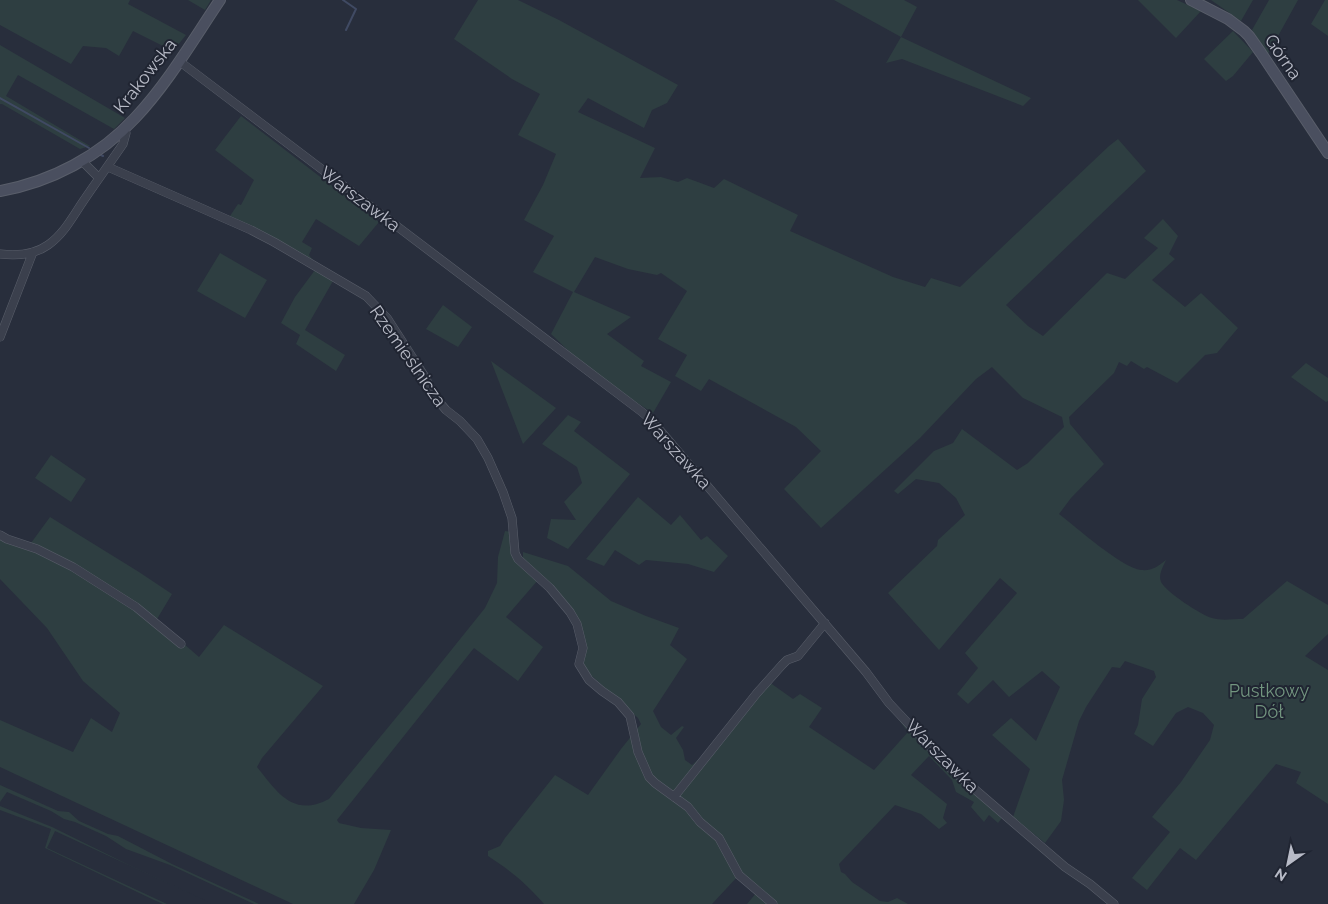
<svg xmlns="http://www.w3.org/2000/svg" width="1328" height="904" font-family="Raleway,sans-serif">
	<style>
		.green { fill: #2e3e41 }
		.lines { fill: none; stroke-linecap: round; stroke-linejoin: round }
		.stream { stroke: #404a63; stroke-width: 2 }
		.street-casing { stroke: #595e6a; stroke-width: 9 }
		.secondary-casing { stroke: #595e6a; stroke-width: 12 }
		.street { stroke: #3b404d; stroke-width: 8 }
		.secondary { stroke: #4a4f5f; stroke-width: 10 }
		.labels { text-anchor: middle; stroke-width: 4; stroke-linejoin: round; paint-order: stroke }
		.street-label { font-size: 18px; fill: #b8bbc7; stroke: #202532 }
		.park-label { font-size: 18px; fill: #72957f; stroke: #202532 }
	</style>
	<rect width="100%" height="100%" fill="#282e3c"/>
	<path class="green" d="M0,0H130L128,4L186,35L173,51L133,31L119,56L106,48L83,46L71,64L0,25Z
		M188,0H211L205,10Z
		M478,0H518L559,20L678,85L667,103L652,110L644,128L588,98L578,112L655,148L640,178L661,177L678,182L687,178L714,188L724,179L798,215L790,231L893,277L925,287L931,278L960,287L1109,146L1118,139L1146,171L1006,305L1028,326L1043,336L1107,273L1125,279L1158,248L1144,238L1163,219L1178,236L1169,254L1175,259L1152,280L1185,307L1201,293L1238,328L1217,353L1205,355L1177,383L1147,367L1144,369L1131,361L1127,366L1119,362L1114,373L1069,417L1070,424L1104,464L1071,498L1059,514C1076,527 1122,568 1141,570C1152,571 1157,567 1166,560C1163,567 1158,575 1161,582C1166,592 1201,615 1212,618C1221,621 1233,619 1243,619L1287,581L1328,605V634L1305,656L1328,670V804L1296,783L1301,772L1276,764L1196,860L1180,848L1147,890L1132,878L1170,832L1152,817L1181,782L1210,740L1214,725L1203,713L1188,707L1176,713L1153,746L1134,734L1138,725L1142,699L1156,677L1154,671L1125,661L1120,668L1112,667L1086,707L1079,721L1062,780L1064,800L1061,821L1045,843L1013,817L1030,769L992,735L1011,718L1036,741L1060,687L1042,671L1009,697L993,680L968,704L957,694L978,668L965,653L1017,593L1000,578L939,650L888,593L937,546L938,540L965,515L956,498L939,483L916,479L898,494L894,491L934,451L953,443L962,429L1017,470L1028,463L1064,427L1062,417L1023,398L992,367L976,379L920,438L821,528L784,489L821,451L796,427L709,379L701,391L675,376L687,355L658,339L687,291L661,273L657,275L628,269L595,257L574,292L631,317L607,334L644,361L641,366L671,382L653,413L625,395L579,361L551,334L573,292L533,272L554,236L524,220L543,185L556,154L518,135L540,94L512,79L454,39Z
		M834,0H904L917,7L901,37L1031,98L1023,106L902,59L886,63L901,37Z
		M1138,0H1177L1201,11L1176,38Z
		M1211,0H1253L1241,21Z
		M1269,0H1298L1268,54L1252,30Z
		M1325,0H1328V36L1311,24Z
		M1233,31L1253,52L1233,76L1226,81L1204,59Z
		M0,45L125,118L114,129L18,75L6,96L90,146L80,149L2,104H0Z
		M241,116L379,222L359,246L316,219L302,242L312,248L309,255L317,265L273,238L230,216L238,204L241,205L254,180L215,150Z
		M220,253L267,280L245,318L197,291Z
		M315,270L333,281L305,330L345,355L336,371L296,344L300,335L281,323L295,297Z
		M443,305L472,327L458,347L426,329Z
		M491,361L556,408L523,444Z
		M1306,363L1328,378V401L1326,402L1291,377Z
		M568,415L581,422L574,431L630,474L568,549L547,538L551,519L576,520L564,502L582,483L577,467L542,444Z
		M51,455L86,479L71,502L35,478Z
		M638,497L671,525L680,515L701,540L707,536L728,556L714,572L688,564L646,560L639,565L615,550L604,566L586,559Z
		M50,517L139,572L172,594L157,619L72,564L31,543Z
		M505,531L512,532L514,553L538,580L506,617L543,647L518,681L474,648L337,820L339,823L361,828L391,830L374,870L354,904H293L0,767V720L73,752L91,718L112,732L120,713L83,681L47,628L0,579V538L33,549L65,565L134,609L184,644L199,657L224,625L323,686L262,758L257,767C277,792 293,818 329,799L428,679L485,608L497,583L498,557Z
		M523,552L568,566L611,601L646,616L679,628L670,645L687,659L653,711L661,727L671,735L682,726L684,727L676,738L683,750L685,760L692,765L701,757L706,758L769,682L793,699L800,694L822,708L809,727L874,770L908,732L881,696C920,739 959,781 1002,818L998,823L989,815L984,822L971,807L974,802L956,792L952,780L929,756L911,775L947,804L943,818L947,823L939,829L921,814L895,805L839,864L841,872L845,874L852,882L880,901L888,902L897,898L908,904H747L757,892L739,875L712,904H544C527,884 511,871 488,856V851L500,846L505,838L555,775L588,795L621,749L641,724L638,718L581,666L579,622L523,559Z
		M0,785L58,811L69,812L79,821L108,834L118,836L172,864L259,904H254L170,865L126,849L106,836L75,822L64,819L51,811L7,792L0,802Z
		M0,806L52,827L129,865L213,904L55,831L47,848L167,904H163L154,900L45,848L51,829L0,810Z"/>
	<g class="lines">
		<path class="stream" d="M343,0L356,9L346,30
			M0,98L89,148
			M101,155L103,156"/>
		<defs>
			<path id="street" d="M179,61L642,412L652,421L866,672L889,703L950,768L1065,867L1090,884L1114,904
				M82,161L99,178
				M108,167L251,230L274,242L366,296L387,318L425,377L435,397L446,410L460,421L477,439L488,458L503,492L512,518L515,553L518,559L550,588L570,612L577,624L583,648L579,664L589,680L602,691L618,702L630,716L638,752L649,777L655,783L688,807L700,822L719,838L739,875L773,904
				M0,254C17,256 34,255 48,245C64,234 73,216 84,200C97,181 110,163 123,144L126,133L124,130
				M0,337L33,252
				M0,535L7,539L37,549L73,567L136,607L181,644
				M674,797L757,693L782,665L787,660L798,656L825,623"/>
			<path id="secondary" d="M1191,0L1228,19L1244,31L1249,36L1261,53L1328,153
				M0,191C51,182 100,156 135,118C168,83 193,40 220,0"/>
		</defs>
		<use href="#street" class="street-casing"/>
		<use href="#secondary" class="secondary-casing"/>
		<use href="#street" class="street"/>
		<use href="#secondary" class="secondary"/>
	</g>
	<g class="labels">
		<g class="street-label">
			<text transform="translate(1283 57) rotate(55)" y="6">Górna</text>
			<text transform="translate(145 76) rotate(-52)" y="6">Krakowska</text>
			<text transform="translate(360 199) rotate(37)" y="6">Warszawka</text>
			<text transform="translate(408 356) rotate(55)" y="6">Rzemieślnicza</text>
			<text transform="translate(676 451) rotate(48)" y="6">Warszawka</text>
			<text transform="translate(942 756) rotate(45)" y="6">Warszawka</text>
		</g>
		<g class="park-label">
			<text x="1269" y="697">Pustkowy<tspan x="1269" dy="21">Dół</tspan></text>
		</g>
	</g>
	<g transform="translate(1288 864) rotate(213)" stroke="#202532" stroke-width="4" paint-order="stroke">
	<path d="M0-4L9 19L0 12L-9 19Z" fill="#b8bbc7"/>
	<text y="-8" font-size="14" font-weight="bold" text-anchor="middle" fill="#b8bbc7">N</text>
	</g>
</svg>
